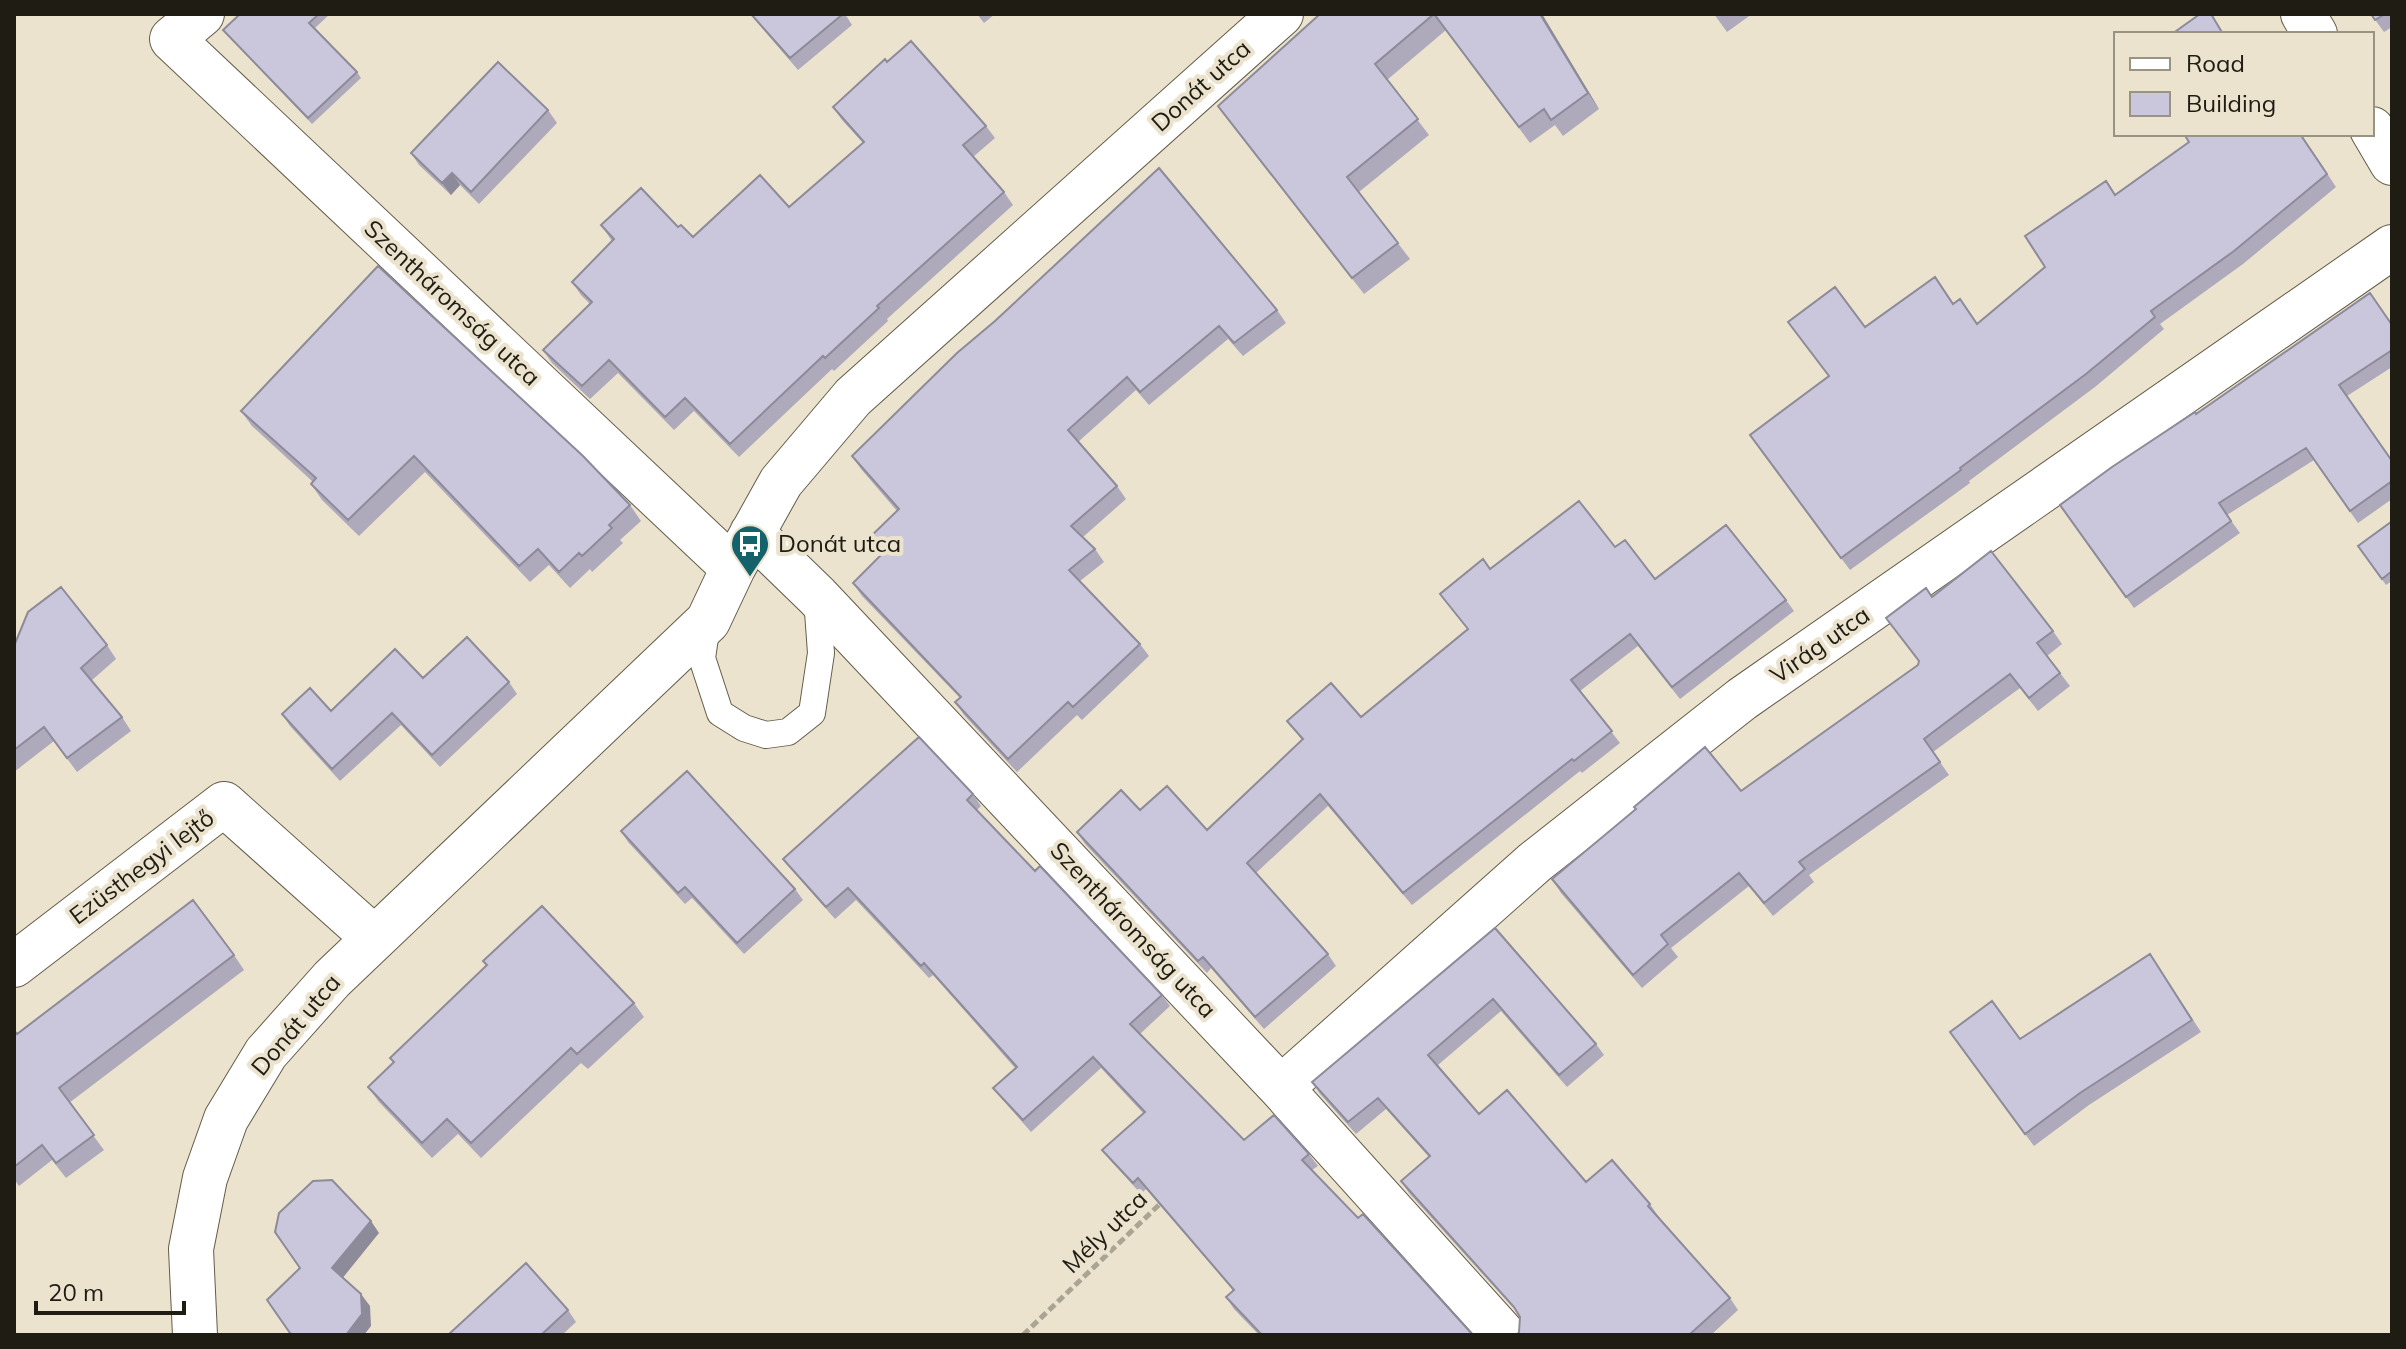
<svg xmlns="http://www.w3.org/2000/svg" width="2406" height="1349" font-family="Mulish,sans-serif">
	<style>
		.lines { fill: none; stroke-linecap: round; stroke-linejoin: round }
		.lane-casing { stroke: #645c4a; stroke-width: 28 }
		.street-casing { stroke: #645c4a; stroke-width: 46 }
		.path { stroke: #aaa493; stroke-width: 5; stroke-dasharray: 8 4; stroke-linecap: butt }
		.lane { stroke: #fff; stroke-width: 26 }
		.street { stroke: #fff; stroke-width: 44 }
		.wall { fill: #aeaabc }
		.shaded-wall { fill: #8d8b99 }
		.building { fill: #cac6db; stroke: #8d8b99; stroke-width: 2 }
		.labels { text-anchor: middle; stroke-width: 8; stroke-linejoin: round; paint-order: stroke }
		.street-label { font-size: 24px; fill: #1f1c14; stroke: #ebe3ce }
		.poi-label { font-size: 24px; fill: #1f1c14; stroke: #ebe3ce; text-anchor: start }
	</style>
	<rect width="100%" height="100%" fill="#ebe3ce"/>
	<g class="lines">
		<defs>
			<path id="lane" d="M707,624L702,658L720,713L744,728L766,735L788,732L812,713L821,653L817,598"/>
			<path id="street" d="M202,14L172,39L733,568
				M2303,14L2315,34
				M2372,129L2392,163
				M752,533L817,596L1281,1088L1504,1335
				M14,965L224,804L374,938
				M1281,1088L1535,862L1742,699L2392,247
				M195,1335L191,1249L205,1178L226,1119L266,1053L332,979L708,621L733,568L781,482L853,397L1281,14"/>
		</defs>
		<use href="#lane" class="lane-casing"/>
		<use href="#street" class="street-casing"/>
		<path class="path" d="M1023,1335L1162,1202"/>
		<use href="#lane" class="lane"/>
		<use href="#street" class="street"/>
	</g>
	<path class="wall" d="M240,14H330L315,28L357,72L361,78L312,124L228,36L223,30Z
		M750,14H845L852,25L798,70Z
		M977,14H995L984,23Z
		M1320,14H1542L1599,109L1563,136L1555,125L1530,143L1446,30L1387,80L1429,135L1359,192L1410,259L1364,294L1218,106Z
		M1714,14H1752L1727,32Z
		M2371,14H2392V27L2384,32Z
		M887,62L986,126L995,138L973,157L1004,192L1013,205L887,319L888,321L834,371L832,369L739,457L694,411L674,430L618,373L590,399L552,363L543,350L590,304L581,295L572,282L612,241L601,225L678,227L693,237L789,207L863,143L842,120L833,107Z
		M548,110L557,123L479,204L460,185L451,195L419,165L411,153Z
		M2301,134L2336,187L2243,264L2160,324L2164,329L2095,387L1969,481L1970,483L1850,570L1759,448L1829,376L1865,327L1953,304L1977,324L2045,267L2116,195Z
		M1277,310L1286,323L1243,356L1228,339L1149,405L1136,390L1078,442L1117,486L1126,499L1083,537L1095,549L1104,562L1080,581L1140,644L1149,656L1082,720L1077,715L1017,772L964,715L955,702L960,698L862,596L853,583L881,556L868,539L897,511L861,469L852,456L957,353Z
		M2392,325V367L2347,396L2392,461V499L2358,523L2314,460L2227,515L2240,533L2134,608L2060,505L2196,414Z
		M241,411L630,505L641,521L620,540L623,543L592,572L590,569L570,588L549,565L530,582L425,472L359,536L322,500L311,484L313,482L252,426Z
		M2392,523V581L2386,585L2358,546Z
		M1615,547L1655,579L1786,600L1794,611L1680,699L1638,646L1580,691L1620,743L1582,773L1580,771L1412,905L1328,806L1256,873L1328,954L1336,966L1264,1029L1211,968L1207,973L1085,844L1077,832L1140,810L1207,830L1302,740L1287,721L1361,717L1468,630L1440,594L1490,569Z
		M1932,597L2053,631L2062,644L2047,656L2070,686L2038,711L2020,688L1933,752L1949,775L1809,875L1814,882L1773,916L1749,886L1671,948L1678,957L1642,988L1561,893L1552,879L1741,791L1918,665Z
		M107,645L116,659L91,681L122,717L131,731L77,772L54,741L14,772V646Z
		M423,678L509,682L517,694L440,767L401,725L340,781L290,726L282,714L331,711Z
		M973,794L981,806L977,810L1035,871L1162,995L1170,1006L1140,1034L1244,1140L1309,1154L1318,1166L1312,1170L1473,1335H1259L1234,1309L1226,1297L1233,1290L1146,1189L1141,1194L1111,1161L1102,1150L1143,1113L1101,1068L1031,1132L1002,1099L993,1088L1015,1068L933,975L929,978L856,900L835,919L792,870L783,859Z
		M621,831L795,889L803,900L744,954L692,898L685,904L628,842Z
		M1495,928L1596,1044L1604,1055L1567,1087L1501,1011L1438,1065L1479,1114L1586,1182L1650,1204L1658,1216L1730,1298L1738,1310L1711,1335H1517L1519,1332L1520,1317L1518,1313L1409,1193L1401,1181L1429,1157L1386,1109L1356,1134L1320,1094L1312,1082Z
		M234,955L244,970L69,1103L104,1150L66,1178L52,1160L19,1186L14,1179V1030L17,1034Z
		M483,961L634,1003L644,1017L588,1069L581,1063L481,1158L458,1134L432,1158L379,1102L368,1087L394,1063L390,1058L486,966Z
		M2158,966L2201,1032L2089,1105L2034,1146L1958,1044L2020,1039Z
		M568,1310L576,1322L562,1335H448Z"/>
	<path class="shaded-wall" d="M1540,14H1542L1599,109L1588,93Z
		M452,173L460,185L451,195L442,183Z
		M371,1221L379,1233L341,1280L332,1268Z
		M361,1294L370,1306L371,1326L364,1335H346Z"/>
	<path class="building" d="M240,14H319L309,23L357,72L308,118L223,30Z
		M751,14H843L790,58Z
		M1320,14H1540L1588,93L1551,120L1544,109L1519,127L1434,14L1375,64L1418,119L1347,177L1398,243L1352,278L1218,106Z
		M2200,14H2211L2223,34H2172Z
		M2371,14H2385L2375,20Z
		M911,41L986,126L963,145L1004,192L877,306L879,308L825,358L823,356L730,444L685,398L665,417L609,360L582,386L543,350L592,302L572,282L614,239L601,225L641,188L678,227L681,225L693,237L760,175L789,207L864,142L833,107L885,59L887,62Z
		M498,62L548,110L471,192L452,173L442,183L411,153Z
		M2184,134H2300L2327,174L2234,251L2151,311L2155,317L2086,374L1960,468L1961,470L1841,558L1750,435L1829,376L1788,322L1835,287L1865,327L1935,277L1953,304L1960,299L1977,324L2045,267L2025,236L2106,181L2115,195L2189,142Z
		M1159,168L1277,310L1234,343L1219,326L1140,392L1127,377L1068,430L1117,486L1071,526L1095,549L1069,570L1140,644L1073,707L1068,702L1008,759L955,702L961,697L853,583L882,554L868,539L899,509L852,456L957,353L995,321Z
		M378,266L583,456L630,505L609,525L612,528L582,556L579,553L559,572L538,549L519,566L414,456L348,520L311,484L316,478L241,411Z
		M2370,293L2392,325V350L2339,385L2392,461V481L2350,511L2306,448L2219,503L2231,521L2126,597L2060,505L2112,467L2195,412L2196,414Z
		M1579,501L1615,547L1625,540L1655,579L1726,525L1786,600L1672,687L1630,634L1571,680L1612,731L1574,761L1572,759L1403,893L1320,794L1247,863L1328,954L1255,1017L1203,957L1198,961L1077,832L1121,790L1140,810L1167,786L1207,830L1303,739L1287,721L1331,683L1361,717L1468,629L1440,594L1483,559L1490,569Z
		M2391,522L2392,571L2382,579L2358,546Z
		M1991,551L2053,631L2037,643L2060,673L2029,698L2010,674L1924,739L1940,762L1799,862L1805,869L1764,903L1739,873L1661,935L1668,944L1633,975L1552,879L1636,809L1634,807L1705,747L1741,791L1918,665L1919,661L1886,618L1926,588L1932,597Z
		M61,587L107,645L81,668L122,717L67,758L44,727L14,750V646L28,612Z
		M467,637L509,682L432,755L392,713L332,769L282,714L310,688L331,711L395,649L423,678Z
		M919,737L973,794L967,800L1035,871L1040,866L1162,995L1130,1024L1244,1140L1274,1115L1309,1154L1302,1160L1358,1218L1363,1214L1473,1335H1262L1226,1297L1234,1290L1138,1178L1133,1183L1102,1150L1145,1112L1093,1057L1023,1120L993,1088L1017,1067L924,963L921,966L848,888L826,907L783,859Z
		M687,771L795,889L737,943L685,887L678,893L621,831Z
		M193,900L234,955L59,1088L94,1135L56,1163L42,1145L14,1167V1030L17,1034Z
		M542,906L634,1003L577,1054L571,1048L471,1143L447,1119L422,1143L368,1087L394,1062L390,1058L487,965L483,961Z
		M1495,928L1596,1044L1559,1075L1493,999L1428,1055L1479,1114L1507,1090L1586,1182L1612,1160L1650,1204L1648,1206L1730,1298L1689,1335H1517L1519,1332L1520,1317L1514,1307L1401,1181L1430,1156L1378,1098L1348,1122L1312,1082Z
		M2150,954L2192,1020L2080,1093L2025,1134L1950,1032L1992,1001L2020,1039Z
		M332,1180L371,1221L332,1268L361,1294L362,1314L346,1335H293L290,1333L267,1300L300,1268L275,1232L279,1213L313,1181Z
		M526,1263L568,1310L541,1335H448Z"/>
	<defs>
		<symbol id="bus-pin" viewBox="-11 -11 22 30"><path d="M0 17L-7.5 6A9.5 9.5 0 1 1 7.5 6Z" fill="#14626c" stroke="#ebe3ce"/><path d="M-5-6H5V4H4V6H2V4H-2V6H-4V4H-5ZM-3.5-4V0h7V-4ZM-3.5 1.2v1.5H-2V1.2ZM2 1.2v1.5H3.5V1.2Z" fill="#fff"/></symbol>
	</defs>
	<g fill-rule="evenodd">
		<use href="#bus-pin" x="728" y="522" width="44" height="60"/>
	</g>
	<g class="labels">
		<g class="street-label">
			<text transform="translate(1201 86) rotate(-42)" y="8">Donát utca</text>
			<text transform="translate(452 303) rotate(43)" y="8">Szentháromság utca</text>
			<text transform="translate(1820 645) rotate(-35)" y="8">Virág utca</text>
			<text transform="translate(142 867) rotate(-37)" y="8">Ezüsthegyi lejtő</text>
			<text transform="translate(1133 930) rotate(47)" y="8">Szentháromság utca</text>
			<text transform="translate(296 1025) rotate(-50)" y="8">Donát utca</text>
			<text transform="translate(1105 1232) rotate(-44)" y="8">Mély utca</text>
		</g>
		<g class="poi-label">
			<text x="778" y="552">Donát utca</text>
		</g>
	</g>
	<rect width="2406" height="1349" fill="none" stroke="#1f1c14" stroke-width="32"/>
	<rect x="2114" y="32" width="260" height="104" fill="#ebe3ce" stroke="#999384" stroke-width="2"/>
	<rect x="2130" y="58" width="40" height="12" fill="#ffffff" stroke="#999384" stroke-width="2"/>
	<text x="2186" y="72" font-size="24" fill="#1f1c14">Road</text>
	<rect x="2130" y="92" width="40" height="24" fill="#cac6db" stroke="#999384" stroke-width="2"/>
	<text x="2186" y="112" font-size="24" fill="#1f1c14">Building</text>
	<path d="M36 1301v12h148v-12" fill="none" stroke="#1f1c14" stroke-width="4"/>
	<text x="48" y="1301" font-size="24" fill="#1f1c14" stroke="#ebe3ce" stroke-width="6" paint-order="stroke">20 m</text>
</svg>
